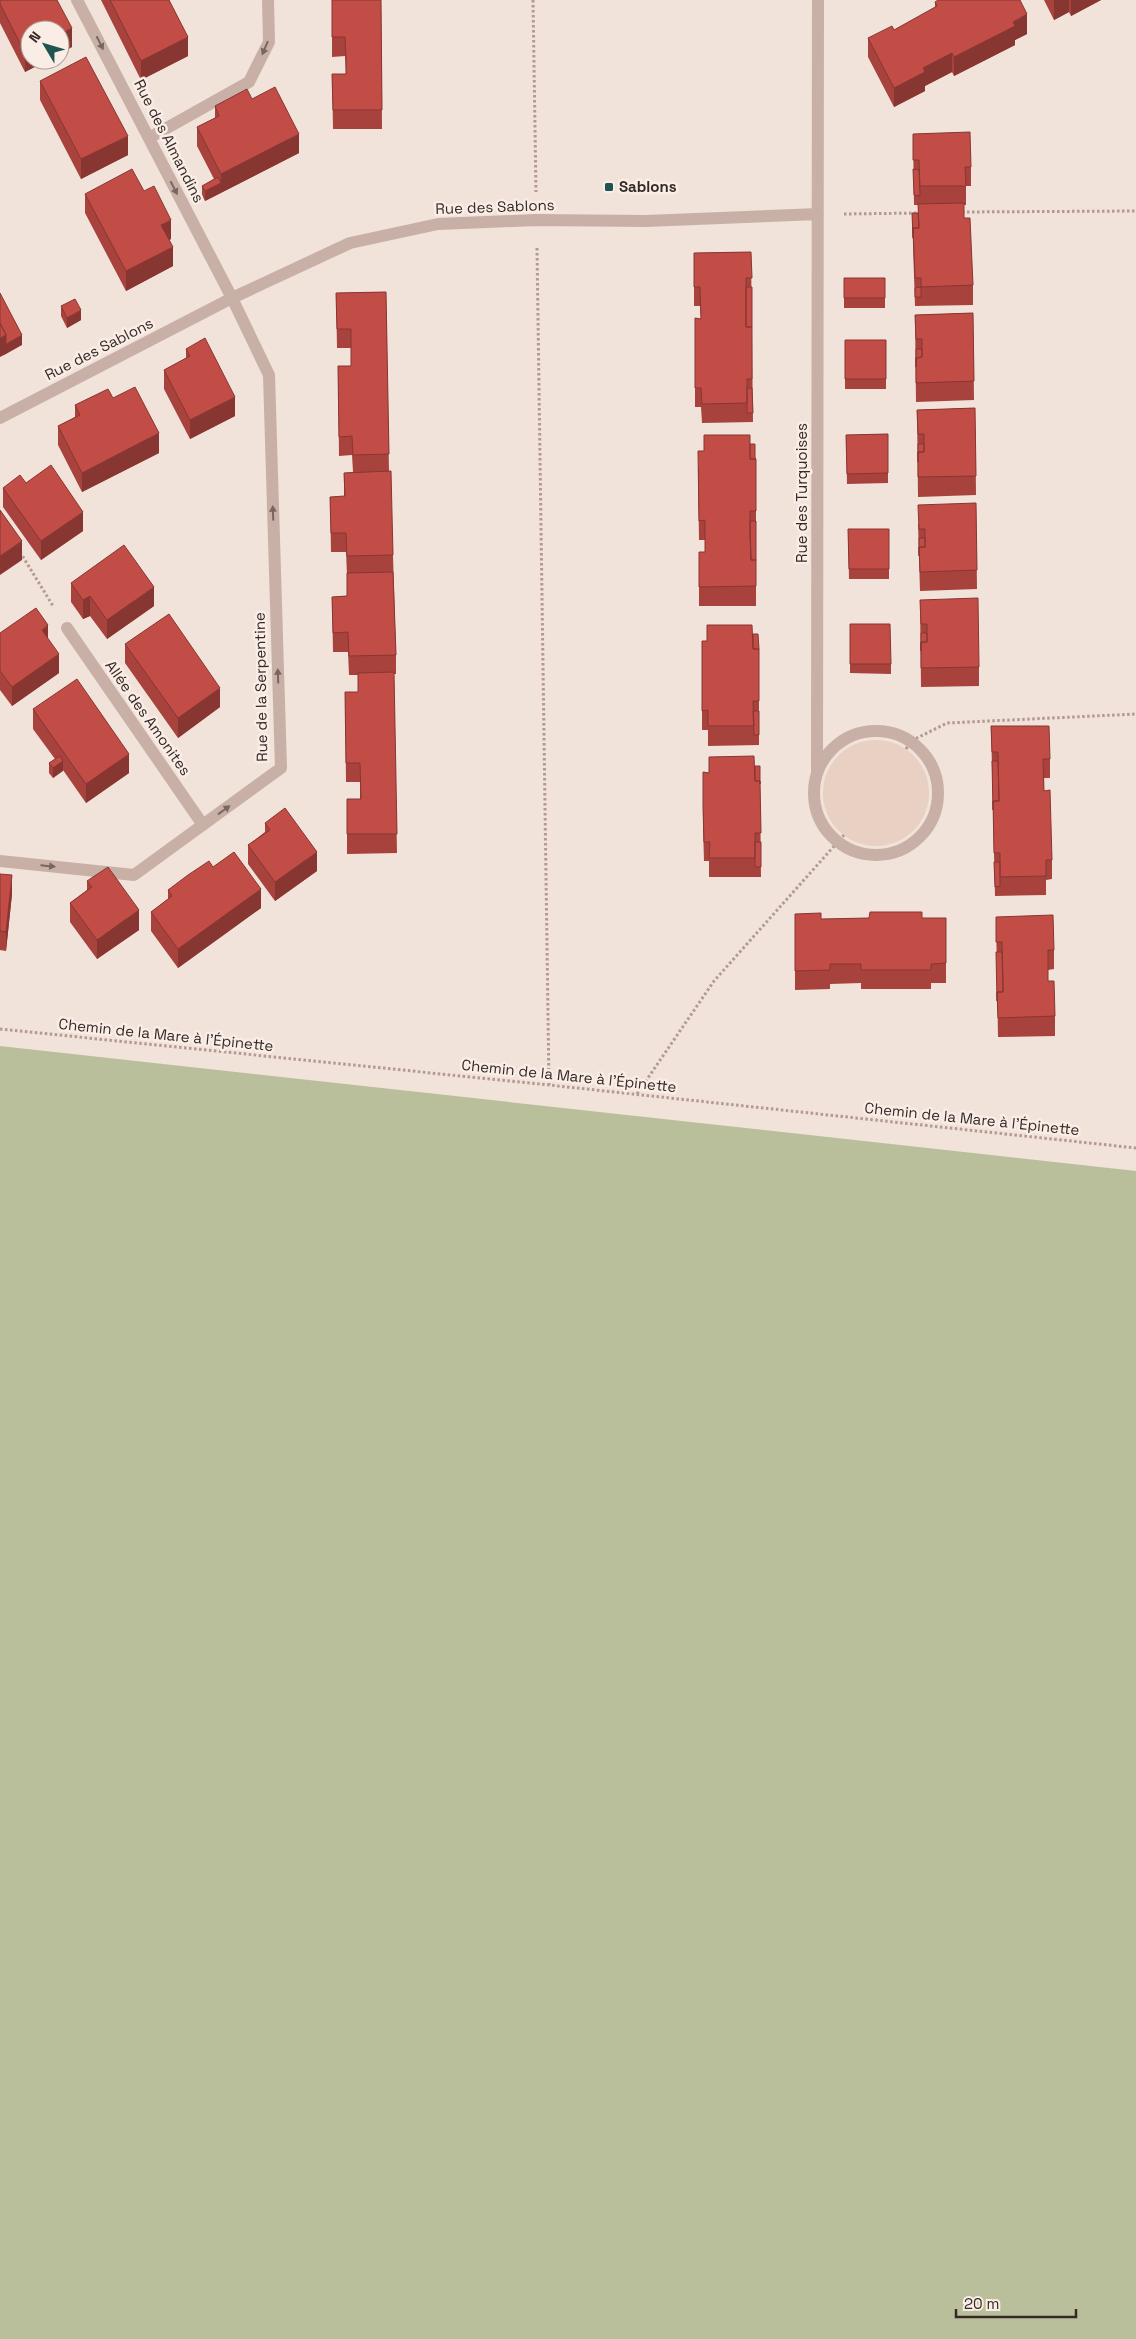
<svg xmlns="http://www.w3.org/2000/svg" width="1136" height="2339" font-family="'Space Grotesk',sans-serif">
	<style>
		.green { fill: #babf9b }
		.plaza { fill: #e8d0c2 }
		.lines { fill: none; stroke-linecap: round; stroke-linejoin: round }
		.path { stroke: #b49991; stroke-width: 3; stroke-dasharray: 2.5 2.5; stroke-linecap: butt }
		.minor { stroke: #c8b0a7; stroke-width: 12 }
		.wall { fill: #a7423d }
		.shaded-wall { fill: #883632 }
		.building { fill: #c24d47; stroke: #883632 }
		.oneway { fill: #776661 }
		.poi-dot { fill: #1e554e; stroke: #f9ede6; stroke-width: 2 }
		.labels { text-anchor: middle; stroke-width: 5; stroke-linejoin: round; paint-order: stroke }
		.street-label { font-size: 15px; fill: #352927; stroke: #f9ede6 }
		.poi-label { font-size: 15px; font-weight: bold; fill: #352927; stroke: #f9ede6; text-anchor: start }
	</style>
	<rect width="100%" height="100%" fill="#f1e2da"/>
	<path class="green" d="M0,1046L1136,1171V2339H0Z"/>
	<path class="plaza" d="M823 793a53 53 0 1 1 106 0a53 53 0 1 1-106 0Z"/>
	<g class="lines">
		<path class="path" d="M533,0L536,192
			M962,212L1136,211
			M844,214L920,213
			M537,248L549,1085
			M20,552L53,606
			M906,749L911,741L947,723L1136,714
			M0,1029L549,1085L1136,1148
			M637,1094L714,981L844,835"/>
		<path class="minor" d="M149,138L249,82L269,42L268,0
			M0,418L232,298L350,243L438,224L536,220L646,221L818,214
			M67,628L203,825
			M814 793a62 62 0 1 1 124 0a62 62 0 1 1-124 0Z
			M817,772L818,0
			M0,861L134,875L281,768L269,375L232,298L77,0"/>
	</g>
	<path class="wall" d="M0,0L72,47L30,60H48L25,72L0,23Z
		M101,0H169L188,56L141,80Z
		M332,0H381L382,129H333L332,74H346V73L345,56L332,57Z
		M1044,0H1101L1071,16L1069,12L1054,20Z
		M935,2L1027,34L1015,40V45L954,76L952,72L925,86V91L894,107L868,57V38L894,30L935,8Z
		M40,81L128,155L81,179L40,100Z
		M252,99L299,153L205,201L202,195V186L214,179L197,146V127L215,118V106Z
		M913,134L971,167V186H966V205H964V218L973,285V305L915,306L912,213H918V205H914Z
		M144,191L171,239L169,240L173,266L126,291L85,213V194Z
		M751,252L753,422L702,423L701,407H695V318L701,319L700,306H694V253Z
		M844,278H885V308H844Z
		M386,292L389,472L393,555L396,655V674H394L397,853L347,854V799H360V782H346L345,692H358V675H349L348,652H333L332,597L347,596V575L346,552H331L330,497H344V473L353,472L352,455L339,456L338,366H351V348H337L336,293Z
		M61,306L81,320L67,328L61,316Z
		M973,313L974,400L916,402L915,315Z
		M845,340H886V389H845Z
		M186,349L235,416L190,439L164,389V370L186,358Z
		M113,398L159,453L82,492L58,445V426L75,417V405Z
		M975,408L976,495L918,497L917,410Z
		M888,434V483L847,484L846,435Z
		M750,444L756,459V606H699V552H705V540H699L698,470L704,451Z
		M26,483L83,531L41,560L3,507V488Z
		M976,503L977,589L920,591L918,524Z
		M848,529H889V579H849Z
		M71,583L154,606L107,639L90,616L83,619L71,602Z
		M920,600L979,667V686L921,687Z
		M850,624L891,664V674L850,673Z
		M0,633L48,639L59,673L12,706L0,690Z
		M753,634L759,649V745L708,746V730H702V641H707Z
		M125,644L220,707L178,738L125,663Z
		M33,709L129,773L86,803L63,770L53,778L49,773V763L55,759L33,729Z
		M991,726L1050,759V778H1044V791L1052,860V879L1046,880V895L995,896Z
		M755,766L760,787L761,877H709V861H704L703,827V772L709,773Z
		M265,823L317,871L275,901L248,864V845L265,832Z
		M213,867L261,908L178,968L151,931V912L168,899V890Z
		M0,874L12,894L6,951L0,950Z
		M87,881L139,930L97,959L70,922V903L87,890Z
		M795,914L821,919L922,918L946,921V983H931V989H861V983L830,984V989L795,990Z
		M996,917L1054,950V969L1048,970V981L1055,1016V1036L998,1037Z"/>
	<path class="shaded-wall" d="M1054,0H1069V12L1054,20Z
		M1071,0H1101L1071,16Z
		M1027,14V34L1015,40V45L954,76V57L1013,22Z
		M72,28V47L60,54V34Z
		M188,37V56L141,80V61Z
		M30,50V60H48L25,72V53Z
		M952,53V72L925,86V91L894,107V88L923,68Z
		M299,134V153L205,201V191L221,183V174Z
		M128,136V155L81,179V159Z
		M171,220V239L161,244V225Z
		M173,247V266L126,291V271Z
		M81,310V320L67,328V318Z
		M6,335V354L0,357V338Z
		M22,335V345L6,354V344Z
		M235,397V416L190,439V420Z
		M159,433V453L82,492V473Z
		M83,512V531L41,560V541Z
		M22,541V560L0,575V556Z
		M154,587V606L107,639V620Z
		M90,596V616L83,619V600Z
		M48,625V645L42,630Z
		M59,654V673L12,706V687Z
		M220,688V707L178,738V718Z
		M129,754V773L86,803V784Z
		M63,761V771L53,778V768Z
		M317,852V871L275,901V882Z
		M12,875V894L6,951V932Z
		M261,889V908L178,968V949Z
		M139,910V930L97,959V940Z"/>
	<path class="building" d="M0,0H57L72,28L60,34V30H30V50L25,53L0,4Z
		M110,0H169L188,37L141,61Z
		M332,0H381L382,110H333L332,74H346V56L345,37H332Z
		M938,0H1020L1027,14L1013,22L1015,26L954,57L952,53L923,68L925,72L894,88L868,38L892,26L894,30L937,6L935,2Z
		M86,57L128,136L81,159L40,81Z
		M275,87L299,134L221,174L197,127L219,116L215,106L247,89L252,99Z
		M970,132L971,167H965L966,186H920L919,160H913V134Z
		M132,169L144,191L154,186L171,220L161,225L173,247L126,271L85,194Z
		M913,169L919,170L920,196L914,195Z
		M218,177L221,183L205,191L202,186Z
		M964,203V218H970L973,285L921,287V278H915L913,228H919L918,204Z
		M912,213H918L919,228H913V238Z
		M751,252L752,278H746V327H752V379H747V403L702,404L701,388H695V318L701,319L700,287H694V253Z
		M844,278H885V298H844Z
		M746,287H752V327H746Z
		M921,287V297H915V288Z
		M386,292L389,454L353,455L352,436L339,437L338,366H351V329H337L336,293Z
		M0,293L22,335L6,344V335L0,323Z
		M75,299L81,310L67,318L61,306Z
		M973,313L974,381L916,383V358L922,357V339H916L915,315Z
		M0,323L6,335L0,338Z
		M205,338L235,397L190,420L164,370L190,356L186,349Z
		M845,340H886V379H845Z
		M916,349H922V357L916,358V367Z
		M135,387L159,433L82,473L58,426L80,415L75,405L108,389L113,398Z
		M747,388H752L753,413H747Z
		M975,408L976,476L918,477V452H924V434H918L917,410Z
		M888,434V473L847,474L846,435Z
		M704,435H750V459H756V511H750V536L751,560H756V586L699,587V552H705V520L699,521L698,451H704Z
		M750,444H755V459H750Z
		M918,444H924V452H918V462Z
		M51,465L83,512L41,541L3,488L20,475L26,483Z
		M391,471L393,555L347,556L346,533H331L330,497L345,496L344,473Z
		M976,503L977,570L920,572L919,547H925V529H919L918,505Z
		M0,510L22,541L0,556Z
		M750,521H756V560H751Z
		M848,529H889V569H849Z
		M919,538H925V547H919V556Z
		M124,545L154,587L107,620L90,596L83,600L71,583Z
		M393,572L396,655L349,656L348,632L333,633L332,597L347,596V573Z
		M978,598L979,667L921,668V642H927V624H921L920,600Z
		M36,608L48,625L42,630L59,654L12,687L0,671V633Z
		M169,614L220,688L178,718L125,644Z
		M850,624H890L891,664H850Z
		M707,625H752L753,649H759V701H753L754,726H708V710L702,711V641H707Z
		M921,633H927V642H921V651Z
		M753,634H758L759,649H753Z
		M394,672L397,834H347V799H361L360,763H346L345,692H358V673Z
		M77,679L129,754L86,784L33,709Z
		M753,711H759V735H754Z
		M991,726H1049L1050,759H1043L1044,791L1050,790L1052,860H1046V876L1000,877V853H994L993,801H999L998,752H992Z
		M60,756L63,761L53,768L49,763Z
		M754,756L755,781H760L761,833H755V858H709L710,842H704L703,807V772L709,773V757Z
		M992,761H998L999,801H993V810Z
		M755,766H760V784V781H755Z
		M285,808L317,852L275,882L248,845L270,830L265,823Z
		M755,842H761V867H755Z
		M234,852L261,889L178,949L151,912L172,896L168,890L188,875L209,861L213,867Z
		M994,862H1000V886L995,887Z
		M108,867L139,910L97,940L70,903L92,887L87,881Z
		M0,874L12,875L6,932L0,931Z
		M870,912H922V918H946V963L931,964V970H861V964H830V970L795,971V914L821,913V919L869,918Z
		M1053,915L1054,950H1048V981H1054L1055,1016L998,1018L997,992H1003V983L1002,942H996V917Z
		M996,952H1002L1003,992H997V1001Z"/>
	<defs><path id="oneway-solid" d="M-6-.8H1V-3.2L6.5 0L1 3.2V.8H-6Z" transform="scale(1.25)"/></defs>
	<g class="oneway">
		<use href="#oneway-solid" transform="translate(100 43) rotate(63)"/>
		<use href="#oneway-solid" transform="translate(265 48) rotate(113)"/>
		<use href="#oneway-solid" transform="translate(174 188) rotate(63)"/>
		<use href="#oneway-solid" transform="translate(273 513) rotate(-92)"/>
		<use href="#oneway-solid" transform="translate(278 676) rotate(-92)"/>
		<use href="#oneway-solid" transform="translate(224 810) rotate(-36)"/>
		<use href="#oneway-solid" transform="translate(48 866) rotate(6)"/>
	</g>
	<rect class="poi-dot" x="604" y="182" width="10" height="10" rx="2.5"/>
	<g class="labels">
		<g class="street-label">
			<text transform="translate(169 141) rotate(63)" y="5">Rue des Almandins</text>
			<text transform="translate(495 207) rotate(-2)" y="5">Rue des Sablons</text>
			<text transform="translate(99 349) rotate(-27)" y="5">Rue des Sablons</text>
			<text transform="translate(802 493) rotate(-90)" y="5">Rue des Turquoises</text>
			<text transform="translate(261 687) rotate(-91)" y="5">Rue de la Serpentine</text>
			<text transform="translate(148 718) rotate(55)" y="5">Allée des Amonites</text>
			<text transform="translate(166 1035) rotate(6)" y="5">Chemin de la Mare à l'Épinette</text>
			<text transform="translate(569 1076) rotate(6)" y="5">Chemin de la Mare à l'Épinette</text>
			<text transform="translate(972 1119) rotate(6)" y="5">Chemin de la Mare à l'Épinette</text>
		</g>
		<g class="poi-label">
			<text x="619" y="192">Sablons</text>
		</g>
	</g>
	<g transform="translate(45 45) rotate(308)"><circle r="24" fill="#f9ede6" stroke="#ab9f9a"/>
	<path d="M0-4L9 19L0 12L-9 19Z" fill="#1e554e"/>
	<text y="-8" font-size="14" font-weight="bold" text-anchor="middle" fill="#352927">N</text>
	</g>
	<path d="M956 2309v8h120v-8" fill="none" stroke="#352927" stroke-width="2.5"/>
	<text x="964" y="2309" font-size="15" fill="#352927" stroke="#f9ede6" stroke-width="4" paint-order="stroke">20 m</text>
</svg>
